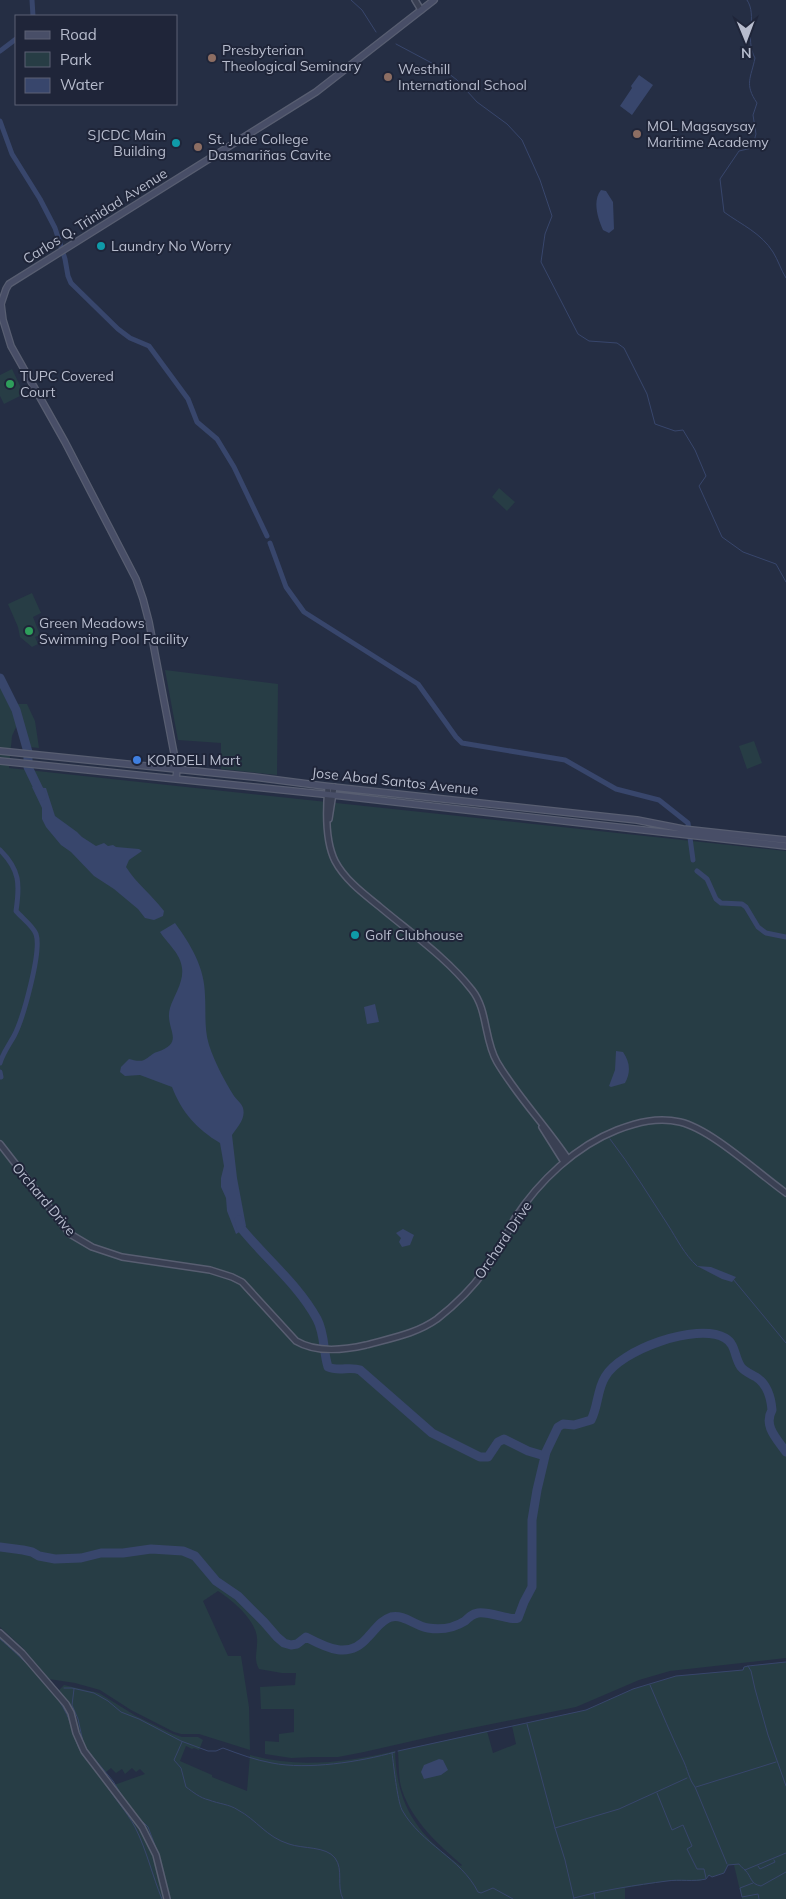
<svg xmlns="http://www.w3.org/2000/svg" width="786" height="1899" font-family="Mulish,sans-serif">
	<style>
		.green { fill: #273d45 }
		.water { fill: #38466c }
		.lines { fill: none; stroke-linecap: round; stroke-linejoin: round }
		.stream { stroke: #38466c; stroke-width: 1 }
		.canal { stroke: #38466c; stroke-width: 5 }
		.river { stroke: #38466c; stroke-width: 9 }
		.tertiary-casing { stroke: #585e71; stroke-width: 8 }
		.secondary-casing { stroke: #585e71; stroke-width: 8 }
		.tertiary { stroke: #3a4053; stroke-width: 5 }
		.secondary { stroke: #484e67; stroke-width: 5.5 }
		.education-dot { fill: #8d6e63; stroke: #1f2539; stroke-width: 2 }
		.culture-dot { fill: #0f9aa8; stroke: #1f2539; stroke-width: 2 }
		.leisure-dot { fill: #2e9e5b; stroke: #1f2539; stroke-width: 2 }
		.shop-dot { fill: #3f7fe0; stroke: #1f2539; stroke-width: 2 }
		.labels { text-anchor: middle; stroke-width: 4; stroke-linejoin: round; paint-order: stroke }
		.poi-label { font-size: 14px; fill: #b7bccd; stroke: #1f2539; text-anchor: start }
		.street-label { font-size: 14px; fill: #b7bccd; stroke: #1f2539 }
	</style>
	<rect width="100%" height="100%" fill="#252e44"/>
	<path class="green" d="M12,369L24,394L4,404L0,396V375Z
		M499,488L515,502L507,511L492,497Z
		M32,593L41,613L33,617L40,635L35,637L38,644L32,647L20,637L18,627L8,604Z
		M165,670L278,684L277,775L221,769V743L178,740Z
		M0,686L9,703L17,725L12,736L9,768L786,851V1658L670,1671L639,1680L576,1707L452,1732L364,1752L338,1757H313L291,1758L265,1754V1741L279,1742V1734L294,1732V1709H261L260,1687L295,1685L296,1673H282L259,1669C253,1659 258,1650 257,1638C256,1620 232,1600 218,1591L203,1601L228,1656H241L249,1707L250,1750L199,1734H181L174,1732L131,1710L100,1690L75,1683L49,1679L23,1648L0,1627Z
		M16,704H27L35,721L39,748L29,747Z
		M754,741L762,763L747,769L739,746Z
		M0,1637L18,1653L68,1710L74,1731L119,1802L133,1819L152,1848L166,1899H0Z
		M786,1662V1899H742L734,1865H728L724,1873L712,1877L709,1875L706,1879L699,1881H668L625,1888V1899H168L157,1855L114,1785L145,1774L140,1769L136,1772L132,1768L125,1774L122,1769L116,1773L111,1768L105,1773L85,1749L79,1736L77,1718L67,1701L58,1691L64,1685L99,1693L136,1716L173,1734L182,1737H198L203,1740L199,1750L194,1748L192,1749L186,1746L180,1761L212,1775V1777L247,1791L250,1755C298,1769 347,1762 395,1751C397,1807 417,1834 461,1866L462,1865C439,1845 412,1821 402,1790C398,1778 399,1764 398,1751L487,1731L493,1753L516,1744L512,1726L586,1710L633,1689L676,1676L742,1670L744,1667L748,1666Z"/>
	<path class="water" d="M639,75L653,85L632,115L620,106L632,88L631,86Z
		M601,190L606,191L613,202L614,229L609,233L603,230C598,219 592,201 601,190Z
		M32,787L46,788L55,816L77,832L82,837L96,846L104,843L108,846L113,845L116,847L139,849L142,851L129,860L126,867C136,883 152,895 164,911L163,916L154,920L145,918L138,909L114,889L94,876L71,852L61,845L46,827L42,819V808Z
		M175,923C191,945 205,968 205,996C206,1012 204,1029 209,1045C215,1063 224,1080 234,1096C237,1100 242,1104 243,1108C246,1119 237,1127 232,1135L237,1178L246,1226L241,1231L236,1234L227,1211L226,1198L221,1187V1178L224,1166L220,1143C197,1129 182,1113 172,1087L140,1075L125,1076L120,1072L121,1067L129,1059C133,1060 140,1062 144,1060C149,1058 152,1053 157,1052C187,1042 164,1029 170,1008C174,995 184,982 182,968C181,954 167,943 160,932Z
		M375,1004L379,1022L367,1024L364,1007Z
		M616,1051L623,1052C630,1062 631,1072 625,1083L611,1087L609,1086L615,1070Z
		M403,1229L414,1235L410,1245L402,1247L399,1242L401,1238L396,1233Z
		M697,1266L711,1267L736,1277L732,1282L722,1279Z
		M439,1759L443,1760L448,1770L441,1775L424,1779L421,1772L424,1765Z"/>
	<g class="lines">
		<path class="stream" d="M351,0L362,10L376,32
			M747,0C758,16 744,38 755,58C751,78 744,84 757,103L753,115L756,134L752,148L739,151L720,179L724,212C742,225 761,233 773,252C778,260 781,270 786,278
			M396,44L443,69L457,80L477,102L507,124L522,140L540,180L552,216L545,234L541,262L578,334L589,341L617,343L624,348L647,394L655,424L675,431L683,430L695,450L706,476L699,486L722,537L743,552L776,564L786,582
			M610,1139C631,1166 649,1196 668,1225C677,1239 684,1254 697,1266
			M733,1279L786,1343
			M0,1639C18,1654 55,1690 65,1711C76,1731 73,1748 92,1766
			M748,1666L751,1671L755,1689L768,1735L786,1786
			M650,1685C661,1711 672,1737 684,1762C688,1771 689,1779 695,1787L727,1864
			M64,1688H72L94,1693L108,1701L121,1712L139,1719L181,1741L208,1751H216L223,1748C239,1754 255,1760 272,1763C307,1770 360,1762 395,1752
			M74,1689L72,1705L78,1719L83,1742L87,1750L113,1781L127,1804
			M527,1724L555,1828L565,1860L574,1899
			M182,1742L174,1760L181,1768L186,1787C193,1792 200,1798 209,1800C219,1804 229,1804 238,1810C257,1820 266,1837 289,1844C303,1849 326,1846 335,1858C344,1870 336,1886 343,1899
			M398,1751L586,1710L633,1689L676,1676L743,1670L744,1667L748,1666L786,1662
			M392,1753C394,1767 397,1799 402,1810C421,1844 461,1858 478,1892L481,1893L493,1888L513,1899
			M105,1783C114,1798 127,1812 135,1827C147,1851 152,1875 162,1899
			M696,1787L776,1762
			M657,1793L672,1830L683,1825L692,1846L687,1849L697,1869H704L706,1878
			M134,1813L148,1827L159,1856L164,1878
			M555,1828L619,1809L687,1778
			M758,1866L760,1869L775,1862L774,1860
			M745,1870L786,1853
			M753,1883L740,1888L742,1897L758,1894L759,1899
			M594,1892L595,1899
			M574,1898C604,1890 636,1885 667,1881C680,1879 693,1882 706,1879L709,1875L712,1877L724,1873L728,1865L739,1864C740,1866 743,1868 745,1870C752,1877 750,1884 761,1886L786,1872"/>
		<path class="canal" d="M32,0L33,16
			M0,51L16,39
			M0,121L12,154L40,199L55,228L65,259L68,276L71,283L118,329L130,338L149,346L188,399L197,422L217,439L234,467L267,536
			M270,543L286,587L304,612L418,684L456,737L462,743L565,760L616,789L659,800L688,823L693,860
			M0,850C20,870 20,884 16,911C22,918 33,926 36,934C42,951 23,1019 14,1036C9,1045 3,1053 0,1063
			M697,871L707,879L716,899L721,903L742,904L746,907L758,927L766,933L786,937
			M0,1072L1,1077"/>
		<path class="river" d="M0,678L16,710L28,752V767L42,796
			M239,1220L241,1228C265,1258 298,1284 317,1319C325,1334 323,1351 328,1367C339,1372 350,1366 360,1370L432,1433L480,1457H488L498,1442L504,1439L528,1451L545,1456
			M0,1547L23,1550L32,1552L39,1556L55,1559L81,1558L101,1553H123L151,1549L183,1551L195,1556L216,1581L238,1596L264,1622L277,1637L284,1643L291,1645L297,1644L306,1637C327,1648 349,1660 368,1637C375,1630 381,1620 391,1617C404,1614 415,1626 428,1628C440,1630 454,1628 465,1621C469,1617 472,1614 478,1613C489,1611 511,1621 518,1618L524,1602L532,1587V1520L537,1490L546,1452L558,1427L563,1424L574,1425L591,1420C598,1407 597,1390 605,1377C620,1350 697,1322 725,1338C736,1344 734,1357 741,1367C745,1372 751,1374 756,1377C767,1384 771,1398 772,1410C763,1426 777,1439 786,1452"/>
		<defs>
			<path id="tertiary" d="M415,0L421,10
				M328,787C326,809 325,841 335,861C345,880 364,894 380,907C411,933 447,958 472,990C488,1010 484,1040 497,1062C517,1096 546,1126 568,1159
				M329,819L334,787
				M542,1127L564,1162
				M0,1144L70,1234L92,1247L122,1257L210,1270L232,1277L242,1282L296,1341C316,1353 344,1350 366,1345C391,1338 416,1334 437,1319C460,1301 483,1277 497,1251C504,1241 509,1229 515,1218C539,1181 576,1146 617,1130C638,1122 658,1117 680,1122C711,1129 758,1173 786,1193
				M0,1633L22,1653L66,1704L71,1713L76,1733L84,1751L142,1827L156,1855L167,1899"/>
			<path id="secondary" d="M0,751L254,777L324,786L637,820L683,829L786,840
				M0,761L342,796L786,846
				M176,779L177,769L149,622L143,599L136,579L65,442L11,346L3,320L1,304L6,289L9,284L316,92L434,0"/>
		</defs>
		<use href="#tertiary" class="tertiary-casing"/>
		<use href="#secondary" class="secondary-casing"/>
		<use href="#tertiary" class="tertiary"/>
		<use href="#secondary" class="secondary"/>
	</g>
	<g class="education-dot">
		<circle cx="212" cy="58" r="5"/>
		<circle cx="388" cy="77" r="5"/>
		<circle cx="637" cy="134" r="5"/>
		<circle cx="198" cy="147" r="5"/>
	</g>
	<g class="culture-dot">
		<circle cx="176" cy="143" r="5"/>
		<circle cx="101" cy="246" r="5"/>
		<circle cx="355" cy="935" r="5"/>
	</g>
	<g class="leisure-dot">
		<circle cx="10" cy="384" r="5"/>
		<circle cx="29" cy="631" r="5"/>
	</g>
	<circle class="shop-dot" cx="137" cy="760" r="5"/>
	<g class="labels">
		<g class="poi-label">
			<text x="222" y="55">Presbyterian<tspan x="222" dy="16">Theological Seminary</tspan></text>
			<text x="398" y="74">Westhill<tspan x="398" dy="16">International School</tspan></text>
			<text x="647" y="131">MOL Magsaysay<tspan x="647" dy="16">Maritime Academy</tspan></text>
			<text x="166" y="140" text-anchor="end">SJCDC Main<tspan x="166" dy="16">Building</tspan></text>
			<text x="208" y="144">St. Jude College<tspan x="208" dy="16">Dasmariñas Cavite</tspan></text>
			<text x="111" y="251">Laundry No Worry</text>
			<text x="20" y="381">TUPC Covered<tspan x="20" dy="16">Court</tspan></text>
			<text x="39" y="628">Green Meadows<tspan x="39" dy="16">Swimming Pool Facility</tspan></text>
			<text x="147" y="765">KORDELI Mart</text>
			<text x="365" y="940">Golf Clubhouse</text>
		</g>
		<g class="street-label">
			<text transform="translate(95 216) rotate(-32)" y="5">Carlos Q. Trinidad Avenue</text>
			<text transform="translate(395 781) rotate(6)" y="5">Jose Abad Santos Avenue</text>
			<text transform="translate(44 1199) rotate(50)" y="5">Orchard Drive</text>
			<text transform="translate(503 1240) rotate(-56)" y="5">Orchard Drive</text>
		</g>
	</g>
	<rect x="15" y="15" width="162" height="90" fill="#1f2539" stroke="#5c6174"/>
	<rect x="25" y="31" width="25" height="8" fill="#484e67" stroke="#5c6174"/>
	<text x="60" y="40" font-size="15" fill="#b7bccd">Road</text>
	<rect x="25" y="52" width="25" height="15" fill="#273d45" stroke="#5c6174"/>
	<text x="60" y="65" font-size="15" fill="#b7bccd">Park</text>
	<rect x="25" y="78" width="25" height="15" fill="#38466c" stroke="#5c6174"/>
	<text x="60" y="90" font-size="15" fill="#b7bccd">Water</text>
	<g transform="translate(746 40) rotate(179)" stroke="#1f2539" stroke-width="4" paint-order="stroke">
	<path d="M0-4L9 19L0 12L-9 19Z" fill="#b7bccd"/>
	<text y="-8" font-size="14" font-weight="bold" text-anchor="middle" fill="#b7bccd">N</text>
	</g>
</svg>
